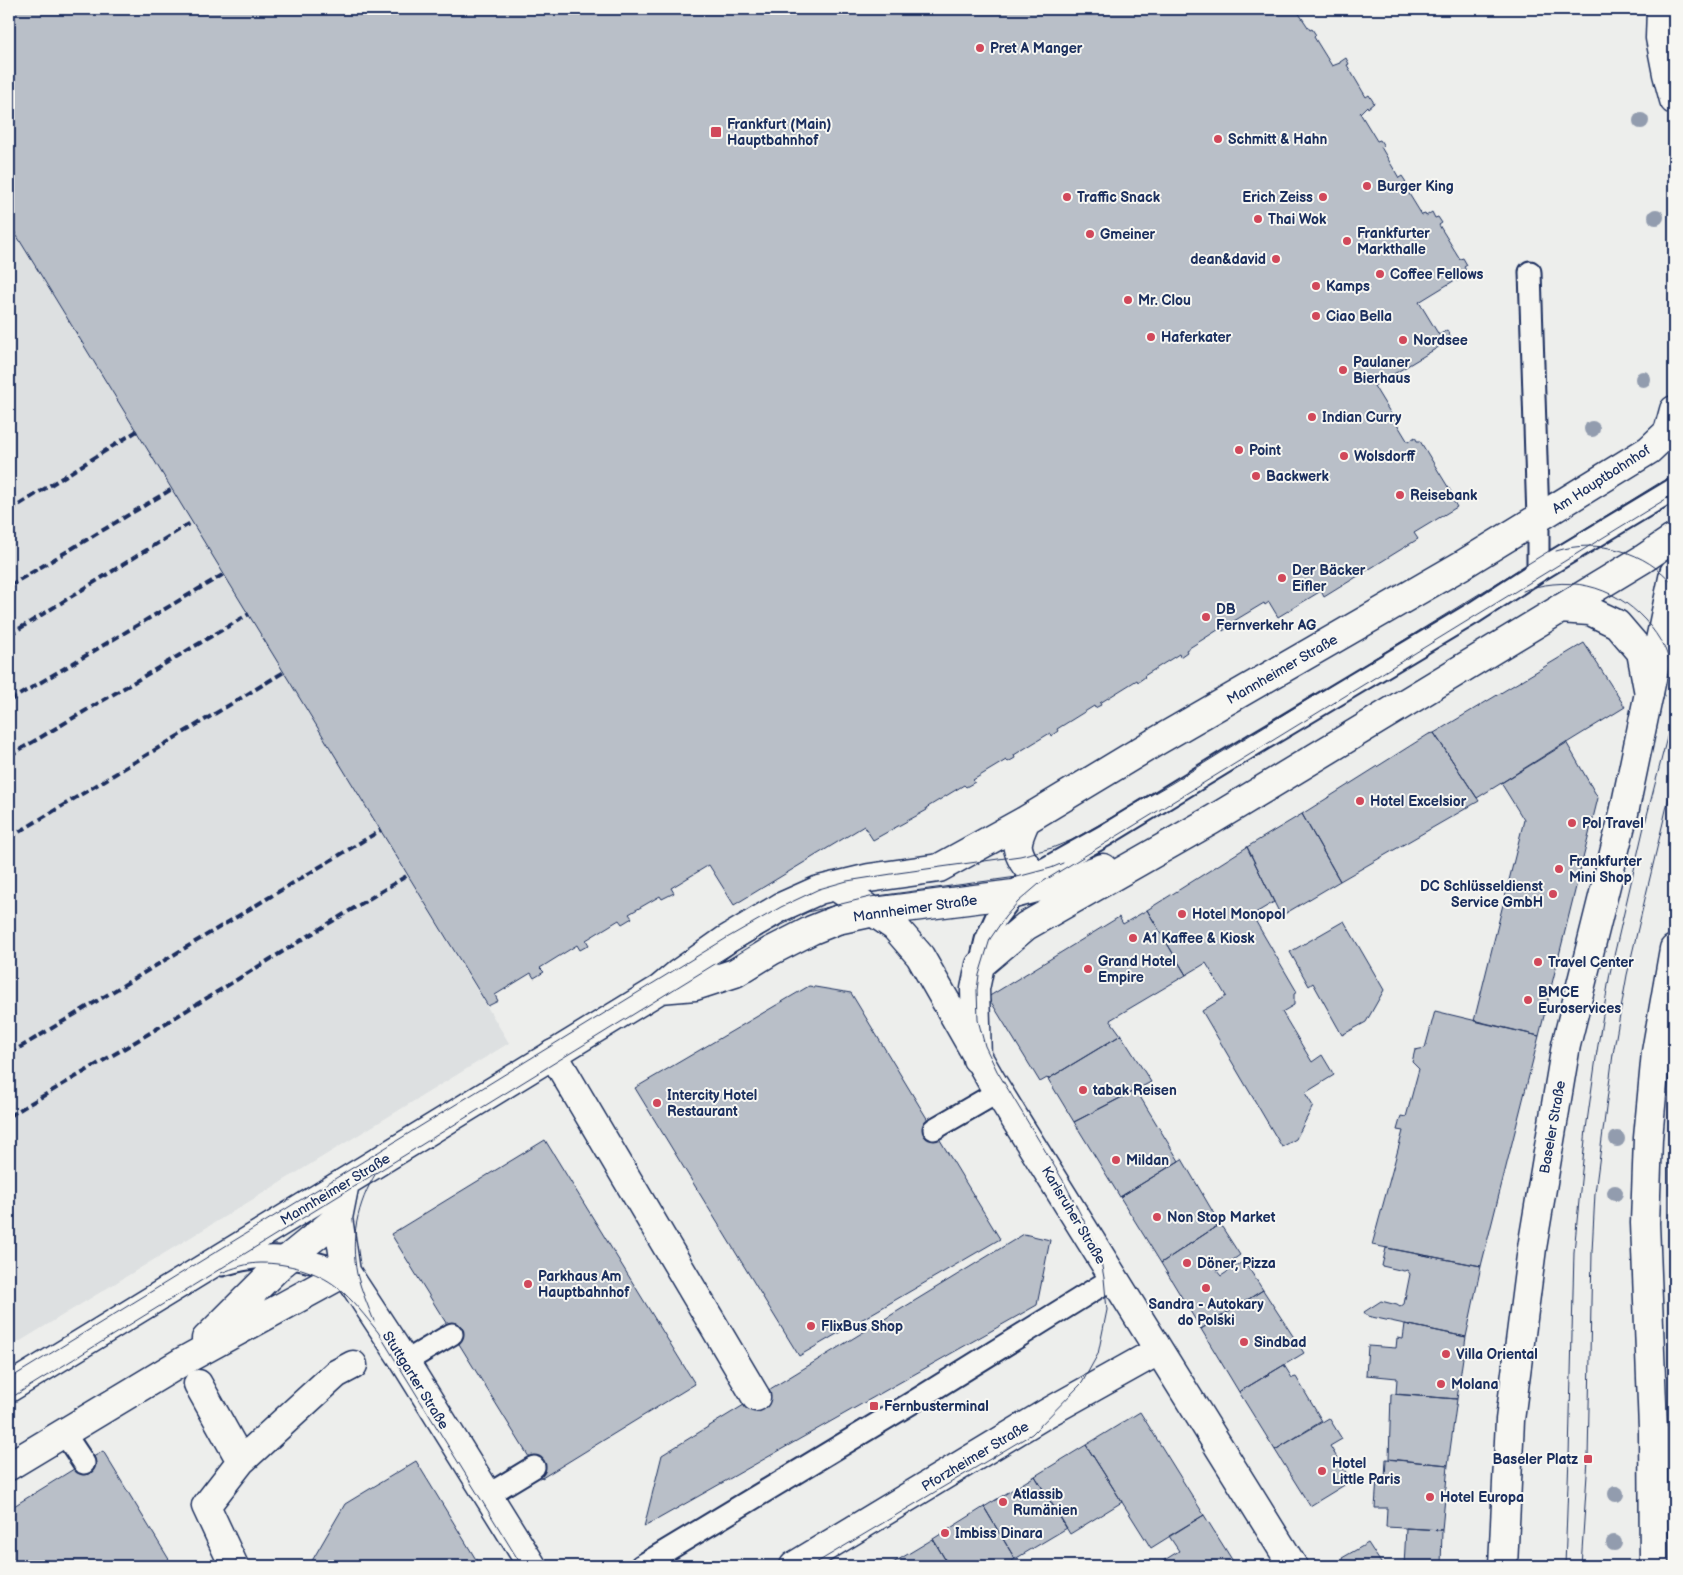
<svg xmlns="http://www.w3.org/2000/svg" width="1683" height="1575" font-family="'Balsamiq Sans',sans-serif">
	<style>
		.built { fill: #dde0e1 }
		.building { fill: #b9bfc8; stroke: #1b2f5e }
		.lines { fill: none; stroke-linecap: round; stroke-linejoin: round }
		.service-casing { stroke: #1b2f5e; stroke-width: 25 }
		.pedestrian-casing { stroke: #1b2f5e; stroke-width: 31 }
		.minor-casing { stroke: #1b2f5e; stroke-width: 31 }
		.primary-casing { stroke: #1b2f5e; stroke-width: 31 }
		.service { stroke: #f6f6f2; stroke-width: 21 }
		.pedestrian { stroke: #f6f6f2; stroke-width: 28 }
		.minor { stroke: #f6f6f2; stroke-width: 28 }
		.primary { stroke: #f6f6f2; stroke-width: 28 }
		.tram { stroke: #1b2f5e; stroke-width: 1 }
		.rail { stroke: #1b2f5e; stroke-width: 4; stroke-dasharray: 8 4; stroke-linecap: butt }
		.tree { fill: #929cae }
		.poi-dot { fill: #d1495b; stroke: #f6f6f2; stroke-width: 2 }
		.labels { text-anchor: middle; stroke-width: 4; stroke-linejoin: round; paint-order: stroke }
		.poi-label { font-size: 14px; font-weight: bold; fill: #1b2f5e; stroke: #f6f6f2; text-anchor: start }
		.street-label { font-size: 14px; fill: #1b2f5e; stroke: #f6f6f2 }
	</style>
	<rect width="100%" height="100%" fill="#edeeec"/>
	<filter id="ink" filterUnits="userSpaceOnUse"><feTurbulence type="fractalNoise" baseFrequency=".02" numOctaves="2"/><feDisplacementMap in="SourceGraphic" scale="10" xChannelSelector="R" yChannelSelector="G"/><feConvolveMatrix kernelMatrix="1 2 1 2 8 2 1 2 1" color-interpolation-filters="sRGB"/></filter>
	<g filter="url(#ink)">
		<path class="built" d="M9,223L237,594L509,1043L9,1348Z"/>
		<path class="building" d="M9,9H1296L1310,30L1312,29L1316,35L1314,37L1332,66L1340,63V62L1346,58L1349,64L1347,65L1366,97L1369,95L1374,103L1368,108L1367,106L1360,113L1377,141L1380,140L1384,146L1381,147L1399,178L1402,176L1406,182L1403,184L1422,215L1425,214L1426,216L1432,212L1435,218L1438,217L1442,223L1439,225L1460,259L1463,258L1467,265L1464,267L1467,272L1462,275L1463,277L1457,281L1455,280L1419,302L1439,335L1447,330L1452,339L1374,386L1408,442L1415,437L1417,441H1420L1456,500L1454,502L1457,507L1414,533L1418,539L1324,597L1321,591L1278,617L1269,602L1265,605L1264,603L1229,624L1230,626L1223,631L1221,628L1186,650L1187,652L1180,657L1179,654L1144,676L1145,677L1138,682L1137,680L1100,703L1101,705L1095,708L1094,706L1057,729L1058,731L1051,736L1050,733L1014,755L1015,758L1008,762L1006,760L973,780L975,782L966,787L964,785L926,808L927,810L873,840L864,826L734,905L709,865L671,888L674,893L662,899L660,896L629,914L632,918L622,924L619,920L586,940L589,945L580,950L577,945L540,968L544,972L534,978L531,973L495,995L498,1001L488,1006L9,223Z
			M1584,643L1625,707L1477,798L1434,733Z
			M1434,733L1479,801L1340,881L1302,814L1429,734Z
			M1566,742L1598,798L1539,1036L1474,1021L1524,820L1501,783Z
			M1302,814L1340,881L1281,916L1247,847Z
			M1247,847L1274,902L1252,915L1297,992L1294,994V1005L1282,1012L1312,1062L1322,1055L1334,1075L1305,1093L1313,1106L1296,1139L1282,1147L1202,1011L1226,996L1206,963L1186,975L1147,910Z
			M1147,910L1186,975L1110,1020L1121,1035L1048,1079L1047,1078L1040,1082L988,997L1119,917L1123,924Z
			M1344,921L1384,990L1366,1022L1342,1035L1313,983L1309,986L1290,952Z
			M809,986L851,993L1000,1239L799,1356L635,1088Z
			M1435,1011L1539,1036L1481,1266L1372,1245L1403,1131L1397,1130L1401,1116L1406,1117L1419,1069L1412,1062L1415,1050L1425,1048Z
			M1121,1035L1151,1082L1074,1122L1048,1079Z
			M1674,1075V1369L1670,1283V1164Z
			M1136,1090L1179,1161L1120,1197L1074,1122Z
			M545,1140L695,1384L542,1478L391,1234Z
			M1182,1159L1220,1224L1161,1263L1120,1197Z
			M1220,1224L1240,1255L1217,1271L1221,1276L1244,1261L1263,1290L1201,1329L1161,1263Z
			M1024,1234L1050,1240L1037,1305L644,1527L662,1455Z
			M1386,1248L1481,1266L1466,1337L1367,1316L1364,1312L1381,1301L1397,1305L1400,1307L1404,1304L1410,1274L1407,1270L1404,1271L1382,1266Z
			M1263,1290L1304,1353L1239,1392L1201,1329Z
			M1405,1324L1466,1337L1457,1399L1396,1394L1397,1378L1366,1375L1368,1346L1396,1348L1397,1338L1403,1339Z
			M1284,1365L1292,1378L1296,1377L1322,1421L1275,1450L1239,1392Z
			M1391,1394L1457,1399L1448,1465L1389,1459Z
			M1140,1412L1204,1515L1151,1548L1086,1445Z
			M1329,1418L1342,1439L1330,1446L1351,1481L1310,1506L1275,1450Z
			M1086,1445L1122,1502L1070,1534L1035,1476Z
			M103,1451L173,1566H9V1509Z
			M1386,1459L1448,1465L1442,1530L1386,1527L1387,1508H1375L1377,1478L1385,1479Z
			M416,1461L480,1566H309L345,1504Z
			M1035,1476L1067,1528L1015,1559L984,1507Z
			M984,1507L1015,1559L1004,1566H949L933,1539Z
			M1204,1515L1236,1566H1155L1179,1551L1169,1536Z
			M1406,1528L1442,1530L1441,1566H1404Z
			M933,1539L949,1566H888Z
			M1368,1543L1383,1566H1347L1342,1558Z"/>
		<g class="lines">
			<defs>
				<path id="service" d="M1530,272L1538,519V571
					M980,965L986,940L996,918L1014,894L1028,880L1043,870L1104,836L1258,742L1475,612L1538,571L1674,489
					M934,1129L998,1092
					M222,1265C271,1250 299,1257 346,1272
					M405,1362L452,1334
					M64,1433L84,1463
					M488,1495L534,1467
					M641,1566L913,1402L1113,1278"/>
				<path id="pedestrian" d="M553,1054L756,1397
					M198,1384L241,1461
					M234,1566L206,1506L241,1461L336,1374L353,1365"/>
				<path id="minor" d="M1661,9L1660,38L1667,74L1674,100
					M1559,609L1590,611L1617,624L1641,652L1649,694
					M1026,820C1023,827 1019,835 1018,842C1017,846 1019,853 1021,857C1029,876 1046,877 1063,881
					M835,886L895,927L920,956L992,1082L1293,1566
					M660,989L695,986L735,973L771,951L812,930L837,920L874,912L1014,894L1074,878L1103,868
					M977,1059L975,989L980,965L1026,926L1212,820L1643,559L1674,538
					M345,1183L338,1218L346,1272L405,1362L532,1566
					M206,1339L280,1265L338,1218
					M9,1388L660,989L678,974L726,940L781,907L819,890L869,878L939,868L1026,820L1157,741L1462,565L1649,450L1668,432L1674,410
					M9,1466L185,1360L346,1272
					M794,1566L1047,1413L1158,1351"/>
				<path id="primary" d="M1503,1566L1510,1420L1532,1248L1566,1045L1624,813L1674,573
					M1654,1566L1653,1429L1645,1223L1648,1138L1656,1052L1674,949"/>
			</defs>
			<use href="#service" class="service-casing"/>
			<use href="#pedestrian" class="pedestrian-casing"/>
			<use href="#minor" class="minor-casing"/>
			<use href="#primary" class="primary-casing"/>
			<use href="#service" class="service"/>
			<use href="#pedestrian" class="pedestrian"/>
			<use href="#minor" class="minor"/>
			<use href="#primary" class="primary"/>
			<path class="tram" d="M1556,551C1598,538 1646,551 1674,585
				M1523,591C1532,587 1543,585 1553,584C1601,579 1643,606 1665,649C1675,670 1673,694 1672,717
				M221,1273C234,1268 247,1263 261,1263C287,1263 317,1271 337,1287C353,1300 365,1316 378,1332L522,1566
				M374,1321C368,1306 361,1290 357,1274C350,1239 357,1204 376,1173
				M9,1379L725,939L781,907L819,889L847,881L898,873L1020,856L1052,848L1072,840L1172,783L1674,474
				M9,1399L702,972L762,935L808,912L870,897L1017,877L1051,868L1063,863
				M811,1566L1032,1434L1082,1383L1098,1354L1107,1310L1104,1278L1099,1250L1064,1182L997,1071L985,1046L978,1020L977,990L979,975L990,939L1005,917L1018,902L1039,884L1674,494
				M1565,1566L1569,1456L1574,1252L1586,1129L1597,1051L1610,973L1643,831L1674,710
				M1581,1566L1588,1459L1592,1252L1595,1193L1613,1054L1627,975L1674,776"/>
			<path class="rail" d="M9,224V223
				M9,511L137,431
				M9,586L172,489
				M9,635L192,522
				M9,701L224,574
				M9,756L249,614
				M9,838L284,672
				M9,1054L381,830
				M9,1116L135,1042L408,875"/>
		</g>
		<g class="tree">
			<circle cx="1641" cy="121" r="8"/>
			<circle cx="1656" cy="217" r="8"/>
			<circle cx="1643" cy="379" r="8"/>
			<circle cx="1592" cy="429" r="8"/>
			<circle cx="1617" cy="1139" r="8"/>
			<circle cx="1615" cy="1193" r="8"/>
			<circle cx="1616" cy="1494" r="8"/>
			<circle cx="1614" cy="1543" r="8"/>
		</g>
	</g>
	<g class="poi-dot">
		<circle cx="980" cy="48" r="5"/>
		<rect x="710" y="126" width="12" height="12" rx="2.5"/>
		<circle cx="1218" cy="139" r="5"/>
		<circle cx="1367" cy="186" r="5"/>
		<circle cx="1067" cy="197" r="5"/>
		<circle cx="1323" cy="197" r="5"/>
		<circle cx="1258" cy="219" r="5"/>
		<circle cx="1090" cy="234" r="5"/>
		<circle cx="1347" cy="241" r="5"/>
		<circle cx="1276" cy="259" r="5"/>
		<circle cx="1380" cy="274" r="5"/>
		<circle cx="1316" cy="286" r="5"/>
		<circle cx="1128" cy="300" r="5"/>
		<circle cx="1316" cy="316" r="5"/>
		<circle cx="1151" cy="337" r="5"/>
		<circle cx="1403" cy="340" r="5"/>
		<circle cx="1343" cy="370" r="5"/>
		<circle cx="1312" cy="417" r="5"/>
		<circle cx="1239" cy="450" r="5"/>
		<circle cx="1344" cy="456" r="5"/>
		<circle cx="1256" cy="476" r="5"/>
		<circle cx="1400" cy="495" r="5"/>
		<circle cx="1282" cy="578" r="5"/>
		<circle cx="1206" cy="617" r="5"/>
		<circle cx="1360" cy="801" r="5"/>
		<circle cx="1572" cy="823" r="5"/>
		<circle cx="1559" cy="869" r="5"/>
		<circle cx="1553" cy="894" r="5"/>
		<circle cx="1182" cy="914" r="5"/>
		<circle cx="1133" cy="938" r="5"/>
		<circle cx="1538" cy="962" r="5"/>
		<circle cx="1088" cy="969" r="5"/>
		<circle cx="1528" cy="1000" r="5"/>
		<circle cx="1083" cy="1090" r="5"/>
		<circle cx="657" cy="1103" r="5"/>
		<circle cx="1116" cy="1160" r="5"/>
		<circle cx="1157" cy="1217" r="5"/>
		<circle cx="1187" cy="1263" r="5"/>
		<circle cx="528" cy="1284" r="5"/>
		<circle cx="1206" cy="1288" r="5"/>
		<circle cx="811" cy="1326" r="5"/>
		<circle cx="1244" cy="1342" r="5"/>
		<circle cx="1446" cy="1354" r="5"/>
		<circle cx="1441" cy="1384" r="5"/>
		<rect x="869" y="1401" width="10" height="10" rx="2.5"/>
		<rect x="1583" y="1454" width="10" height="10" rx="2.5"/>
		<circle cx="1322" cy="1471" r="5"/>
		<circle cx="1430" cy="1497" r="5"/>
		<circle cx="1003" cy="1502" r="5"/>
		<circle cx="945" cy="1533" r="5"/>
	</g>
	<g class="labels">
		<g class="poi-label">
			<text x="990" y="53">Pret A Manger</text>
			<text x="727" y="129">Frankfurt (Main)<tspan x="727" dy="16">Hauptbahnhof</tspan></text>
			<text x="1228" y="144">Schmitt &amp; Hahn</text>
			<text x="1377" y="191">Burger King</text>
			<text x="1077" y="202">Traffic Snack</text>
			<text x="1313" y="202" text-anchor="end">Erich Zeiss</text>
			<text x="1268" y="224">Thai Wok</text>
			<text x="1357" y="238">Frankfurter<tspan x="1357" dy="16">Markthalle</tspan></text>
			<text x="1100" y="239">Gmeiner</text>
			<text x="1266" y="264" text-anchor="end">dean&amp;david</text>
			<text x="1390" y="279">Coffee Fellows</text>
			<text x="1326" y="291">Kamps</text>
			<text x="1138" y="305">Mr. Clou</text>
			<text x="1326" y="321">Ciao Bella</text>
			<text x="1161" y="342">Haferkater</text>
			<text x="1413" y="345">Nordsee</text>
			<text x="1353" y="367">Paulaner<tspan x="1353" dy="16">Bierhaus</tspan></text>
			<text x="1322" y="422">Indian Curry</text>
			<text x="1249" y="455">Point</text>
			<text x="1354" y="461">Wolsdorff</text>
			<text x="1266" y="481">Backwerk</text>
			<text x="1410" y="500">Reisebank</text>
			<text x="1292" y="575">Der Bäcker<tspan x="1292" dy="16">Eifler</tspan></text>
			<text x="1216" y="614">DB<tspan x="1216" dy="16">Fernverkehr AG</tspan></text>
			<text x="1370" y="806">Hotel Excelsior</text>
			<text x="1582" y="828">Pol Travel</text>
			<text x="1569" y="866">Frankfurter<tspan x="1569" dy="16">Mini Shop</tspan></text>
			<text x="1543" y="891" text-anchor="end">DC Schlüsseldienst<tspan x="1543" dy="16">Service GmbH</tspan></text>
			<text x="1192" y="919">Hotel Monopol</text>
			<text x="1143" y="943">A1 Kaffee &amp; Kiosk</text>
			<text x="1098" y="966">Grand Hotel<tspan x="1098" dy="16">Empire</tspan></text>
			<text x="1548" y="967">Travel Center</text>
			<text x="1538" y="997">BMCE<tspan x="1538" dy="16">Euroservices</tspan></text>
			<text x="1093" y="1095">tabak Reisen</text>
			<text x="667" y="1100">Intercity Hotel<tspan x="667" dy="16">Restaurant</tspan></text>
			<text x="1126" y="1165">Mildan</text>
			<text x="1167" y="1222">Non Stop Market</text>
			<text x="1197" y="1268">Döner, Pizza</text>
			<text x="538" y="1281">Parkhaus Am<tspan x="538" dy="16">Hauptbahnhof</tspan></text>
			<text x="1206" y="1309" text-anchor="middle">Sandra - Autokary<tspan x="1206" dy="16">do Polski</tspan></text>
			<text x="821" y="1331">FlixBus Shop</text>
			<text x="1254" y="1347">Sindbad</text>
			<text x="1456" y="1359">Villa Oriental</text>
			<text x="1451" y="1389">Molana</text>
			<text x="884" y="1411">Fernbusterminal</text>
			<text x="1578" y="1464" text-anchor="end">Baseler Platz</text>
			<text x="1332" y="1468">Hotel<tspan x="1332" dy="16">Little Paris</tspan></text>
			<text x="1013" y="1499">Atlassib<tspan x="1013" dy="16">Rumänien</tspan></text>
			<text x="1440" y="1502">Hotel Europa</text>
			<text x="955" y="1538">Imbiss Dinara</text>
		</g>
		<g class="street-label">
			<text transform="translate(1601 479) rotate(-33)" y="5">Am Hauptbahnhof</text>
			<text transform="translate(1282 669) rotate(-30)" y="5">Mannheimer Straße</text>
			<text transform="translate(915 908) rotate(-8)" y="5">Mannheimer Straße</text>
			<text transform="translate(1552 1127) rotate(-80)" y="5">Baseler Straße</text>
			<text transform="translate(335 1189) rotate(-31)" y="5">Mannheimer Straße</text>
			<text transform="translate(1074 1215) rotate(59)" y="5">Karlsruher Straße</text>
			<text transform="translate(416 1380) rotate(58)" y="5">Stuttgarter Straße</text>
			<text transform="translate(975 1456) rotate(-31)" y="5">Pforzheimer Straße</text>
		</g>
	</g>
	<rect width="1683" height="1575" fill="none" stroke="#f6f6f2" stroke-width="30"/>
	<rect x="15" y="15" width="1653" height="1545" fill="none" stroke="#1b2f5e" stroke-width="2" filter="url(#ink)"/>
</svg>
